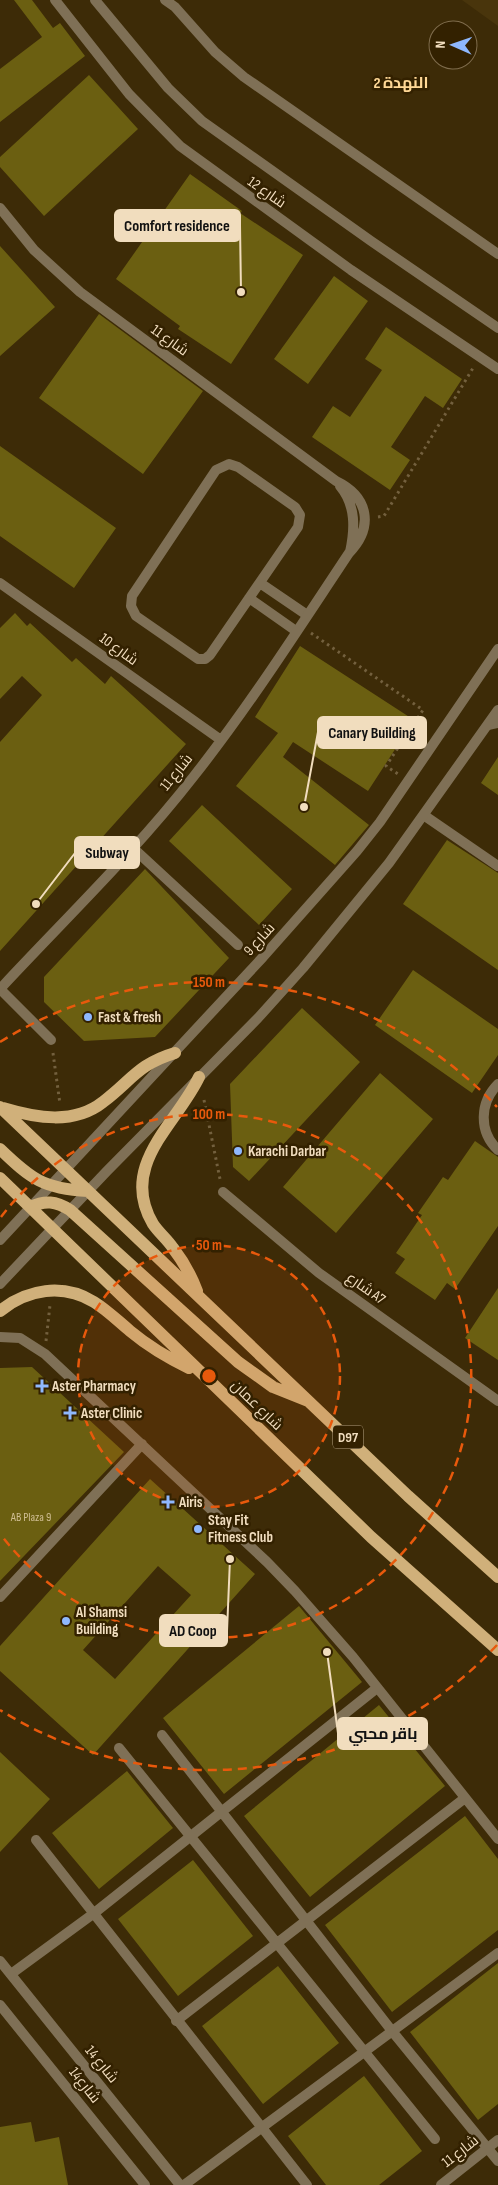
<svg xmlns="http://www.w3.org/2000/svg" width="498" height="2185" font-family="'Sofia Sans Condensed',Cairo,sans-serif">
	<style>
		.built { fill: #49350c }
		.building { fill: #6b5f11; fill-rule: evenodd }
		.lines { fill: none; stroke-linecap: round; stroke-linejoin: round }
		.path { stroke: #73603e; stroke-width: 3; stroke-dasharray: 2.5 4; stroke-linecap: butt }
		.service { stroke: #7f7056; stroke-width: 10 }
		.minor { stroke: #7f7056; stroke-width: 10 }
		.tertiary { stroke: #7f7056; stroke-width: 10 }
		.primary { stroke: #d0b07a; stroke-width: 12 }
		.ring { fill: none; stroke: #e8590c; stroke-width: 2.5; stroke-dasharray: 9 6 }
		.poi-dot { fill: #8fb8fd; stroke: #332100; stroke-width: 2 }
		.labels { text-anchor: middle; stroke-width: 5; stroke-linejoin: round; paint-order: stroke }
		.number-label { font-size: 12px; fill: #d0be93 }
		.shield { fill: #332100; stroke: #b8a585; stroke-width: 1 }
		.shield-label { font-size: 14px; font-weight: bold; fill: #f1ddbe }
		.street-label { font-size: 15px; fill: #f1ddbe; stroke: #332100 }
		.poi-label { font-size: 15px; font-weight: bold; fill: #f1ddbe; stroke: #332100; text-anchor: start }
		.neighbourhood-label { font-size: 16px; font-weight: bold; fill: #ffd896; stroke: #332100 }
		.centre { fill: #e8590c; stroke: #332100; stroke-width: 2.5 }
		.ring-label { font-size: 15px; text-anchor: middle; font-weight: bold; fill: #e8590c; stroke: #332100; stroke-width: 5; stroke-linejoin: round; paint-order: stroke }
		.leader { fill: none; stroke: #f1ddbe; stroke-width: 2 }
		.callout-dot { fill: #f1ddbe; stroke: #332100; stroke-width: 2 }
		.callout { fill: #f1ddbe; stroke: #f1ddbe; stroke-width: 2 }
		.callout-label { font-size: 16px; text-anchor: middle; font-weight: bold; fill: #111 }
	</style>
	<rect width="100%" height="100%" fill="#3d2b07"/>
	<path class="built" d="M462,0H498V26Z"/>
	<path class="building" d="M14,0H32L53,28L60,23L85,56L0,122V69L42,37Z
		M89,75L138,129L44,216L0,167V157Z
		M190,174L242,211L240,213L303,255L231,364L178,329L180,326L116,279Z
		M0,246L55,307L0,356Z
		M334,276L368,301L308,384L274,359Z
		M99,314L203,391L143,474L39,398Z
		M386,327L462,379L443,408L425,396L391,447L410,460L390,490L312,437L333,406L350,417L382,370L365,359Z
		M0,446L116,528L74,588L0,536Z
		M15,613L27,626L30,623L72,662L76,658L105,684L111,676L186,744L0,951V742L42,695L22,676L0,699V628Z
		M300,646L414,720L368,791L293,742L283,757L369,825L335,865L236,786L278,733L255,717Z
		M498,757V795L481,783Z
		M202,805L292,889L259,925L169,841Z
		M447,840L498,873V970L403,904Z
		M145,869L229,958L155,1037L84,1041L44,1002V977Z
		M413,970L498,1029V1055L472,1093L375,1025Z
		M302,1008L360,1062L249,1181L233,1167L230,1084Z
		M380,1073L433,1119L336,1233L283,1187Z
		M475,1141L498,1157V1226L455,1289L447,1283L435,1300L395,1273L405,1259L396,1253L422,1215L418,1213L443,1177L448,1180Z
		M498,1288V1360L465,1338Z
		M32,1367L124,1452L0,1581V1368Z
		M150,1479L255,1574L93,1755L0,1671V1646ZM158,1566L191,1595L115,1679L83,1650Z
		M299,1606L362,1682L224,1794L163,1718Z
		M379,1705L445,1786L310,1897L244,1816Z
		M0,1752L50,1799L0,1852Z
		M127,1771L173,1828L99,1889L52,1833Z
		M465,1816L498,1859V1930L392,2012L325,1925Z
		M193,1860L253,1936L178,1996L118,1919Z
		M498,1963V2104L478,2120L410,2032Z
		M278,1966L339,2043L263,2104L202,2026Z
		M364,2076L422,2151L379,2185H326L288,2136Z
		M31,2122L35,2142L59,2137L68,2185H0V2127Z"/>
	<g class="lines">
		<path class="path" d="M378,517L384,516L473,368
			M311,633L423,710L386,766L398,774
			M53,1053L60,1104
			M204,1100L220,1179
			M46,1341L50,1305"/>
		<path class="service" d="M165,0L175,7L215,52L244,77L498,254
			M229,464L238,467L295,507L300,515L298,527L210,655L205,659H198L136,616L131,606L132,596L216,470Z
			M260,583L307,615
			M249,598L296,631
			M425,816L498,866
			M133,848L238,945
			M0,1337L20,1338L45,1354L267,1562L295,1591L353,1657L498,1839
			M0,1597L142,1444
			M162,1735L392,2031L498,2161
			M119,1748L435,2139
			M36,1840L307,2185
			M11,1974L93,1914L377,1688
			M176,2021L465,1798
			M184,2185L498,1953"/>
		<path class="minor" d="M0,208L34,250L80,292L336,481C369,497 374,527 349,553C299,628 250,705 194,776C135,852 65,919 0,989
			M340,486C356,505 355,529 350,552
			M0,583L221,740
			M488,725L498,723
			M0,989L51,1040
			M498,1084C480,1102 478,1131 498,1150
			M223,1192L319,1273L498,1401
			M0,1961L180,2185
			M0,2005L145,2185
			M441,2185L498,2140"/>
		<path class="tertiary" d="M55,0L129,94L180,146L351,270L498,369
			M95,0L168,88L202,121L371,241L498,328
			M0,1240L263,957L357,851L380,822L498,649
			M0,1284L107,1171L258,1018L303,968L389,863L498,710"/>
		<path class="primary" d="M0,1107L408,1496L498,1577
			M3,1108C36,1118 74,1125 103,1102C131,1081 138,1064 175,1053
			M0,1149C31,1179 44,1189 88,1191
			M0,1178L371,1537L498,1650
			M30,1207C45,1200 56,1201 70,1210L238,1362L273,1387L308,1401
			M197,1291C191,1275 183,1261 173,1248C167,1239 159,1233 153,1224C118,1165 177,1124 199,1077
			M0,1311C27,1289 63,1283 94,1302C107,1310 118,1321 130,1331C148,1346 168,1358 189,1368"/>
	</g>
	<circle cx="209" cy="1376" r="131" fill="#e8590c" fill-opacity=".12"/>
	<g class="ring">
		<circle cx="209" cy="1376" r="131"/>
		<path d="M1 1217A262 262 0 1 1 1 1535"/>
		<path d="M497 1645A394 394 0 0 1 0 1710M0 1042A394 394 0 0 1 497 1107"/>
	</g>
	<g class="poi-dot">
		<circle cx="88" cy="1017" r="5"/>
		<circle cx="238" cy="1151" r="5"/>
		<path d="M39.5 1378.5h5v5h5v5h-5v5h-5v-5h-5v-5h5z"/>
		<path d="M67.5 1405.5h5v5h5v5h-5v5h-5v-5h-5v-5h5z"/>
		<path d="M165.5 1494.5h5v5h5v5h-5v5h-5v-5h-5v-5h5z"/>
		<circle cx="198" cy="1529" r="5"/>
		<circle cx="66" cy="1621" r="5"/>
	</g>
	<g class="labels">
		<g class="number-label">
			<text x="31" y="1521">AB Plaza 9</text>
		</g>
		<rect class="shield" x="333" y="1425.5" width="30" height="23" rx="4"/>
		<g class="shield-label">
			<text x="348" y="1442">D97</text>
		</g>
		<g class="street-label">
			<text transform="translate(267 192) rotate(35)" y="5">شارع 12</text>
			<text transform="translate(170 340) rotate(36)" y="5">شارع 11</text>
			<text transform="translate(119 649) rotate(36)" y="5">شارع 10</text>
			<text transform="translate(176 772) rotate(-51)" y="5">شارع 11</text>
			<text transform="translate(259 939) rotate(-48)" y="5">شارع 9</text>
			<text transform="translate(366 1288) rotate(35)" y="5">شارع A7</text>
			<text transform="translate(257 1405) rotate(44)" y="5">شارع عمان</text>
			<text transform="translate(102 2064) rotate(51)" y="5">شارع 14</text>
			<text transform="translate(85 2085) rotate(52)" y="5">شارع14</text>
			<text transform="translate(460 2151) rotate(-38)" y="5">11 شارع</text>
		</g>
		<g class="poi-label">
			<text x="98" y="1022">Fast &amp; fresh</text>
			<text x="248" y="1156">Karachi Darbar</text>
			<text x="52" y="1391">Aster Pharmacy</text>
			<text x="81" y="1418">Aster Clinic</text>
			<text x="179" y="1507">Airis</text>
			<text x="208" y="1525">Stay Fit<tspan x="208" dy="17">Fitness Club</tspan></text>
			<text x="76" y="1617">Al Shamsi<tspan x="76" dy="17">Building</tspan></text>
		</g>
		<g class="neighbourhood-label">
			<text x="401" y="88">النهدة 2</text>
		</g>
	</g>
	<circle cx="209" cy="1376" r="8" class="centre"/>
	<g class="ring-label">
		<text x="209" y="987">150 m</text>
		<text x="209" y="1119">100 m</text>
		<text x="209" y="1250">50 m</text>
	</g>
	<path class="leader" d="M241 292L240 225M304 807L318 732M36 904L75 853M230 1559L227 1631M327 1652L338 1733"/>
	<g class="callout-dot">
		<circle cx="241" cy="292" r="5"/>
		<circle cx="304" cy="807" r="5"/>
		<circle cx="36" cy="904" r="5"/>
		<circle cx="230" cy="1559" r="5"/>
		<circle cx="327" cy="1652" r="5"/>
	</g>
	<g class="callout">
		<rect x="115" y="210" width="125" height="31" rx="5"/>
		<rect x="318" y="717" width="108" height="31" rx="5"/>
		<rect x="75" y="837" width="64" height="31" rx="5"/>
		<rect x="160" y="1615" width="67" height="31" rx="5"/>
		<rect x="338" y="1718" width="89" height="31" rx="5"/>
	</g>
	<g class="callout-label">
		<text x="177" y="231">Comfort residence</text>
		<text x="372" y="738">Canary Building</text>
		<text x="107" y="858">Subway</text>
		<text x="193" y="1636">AD Coop</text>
		<text x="383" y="1739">باقر محبي</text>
	</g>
	<g transform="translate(453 45) rotate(272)"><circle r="24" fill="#332100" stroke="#7f6c4c"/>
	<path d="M0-4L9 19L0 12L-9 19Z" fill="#8fb8fd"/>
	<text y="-8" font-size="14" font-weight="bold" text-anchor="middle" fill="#f1ddbe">N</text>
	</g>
</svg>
